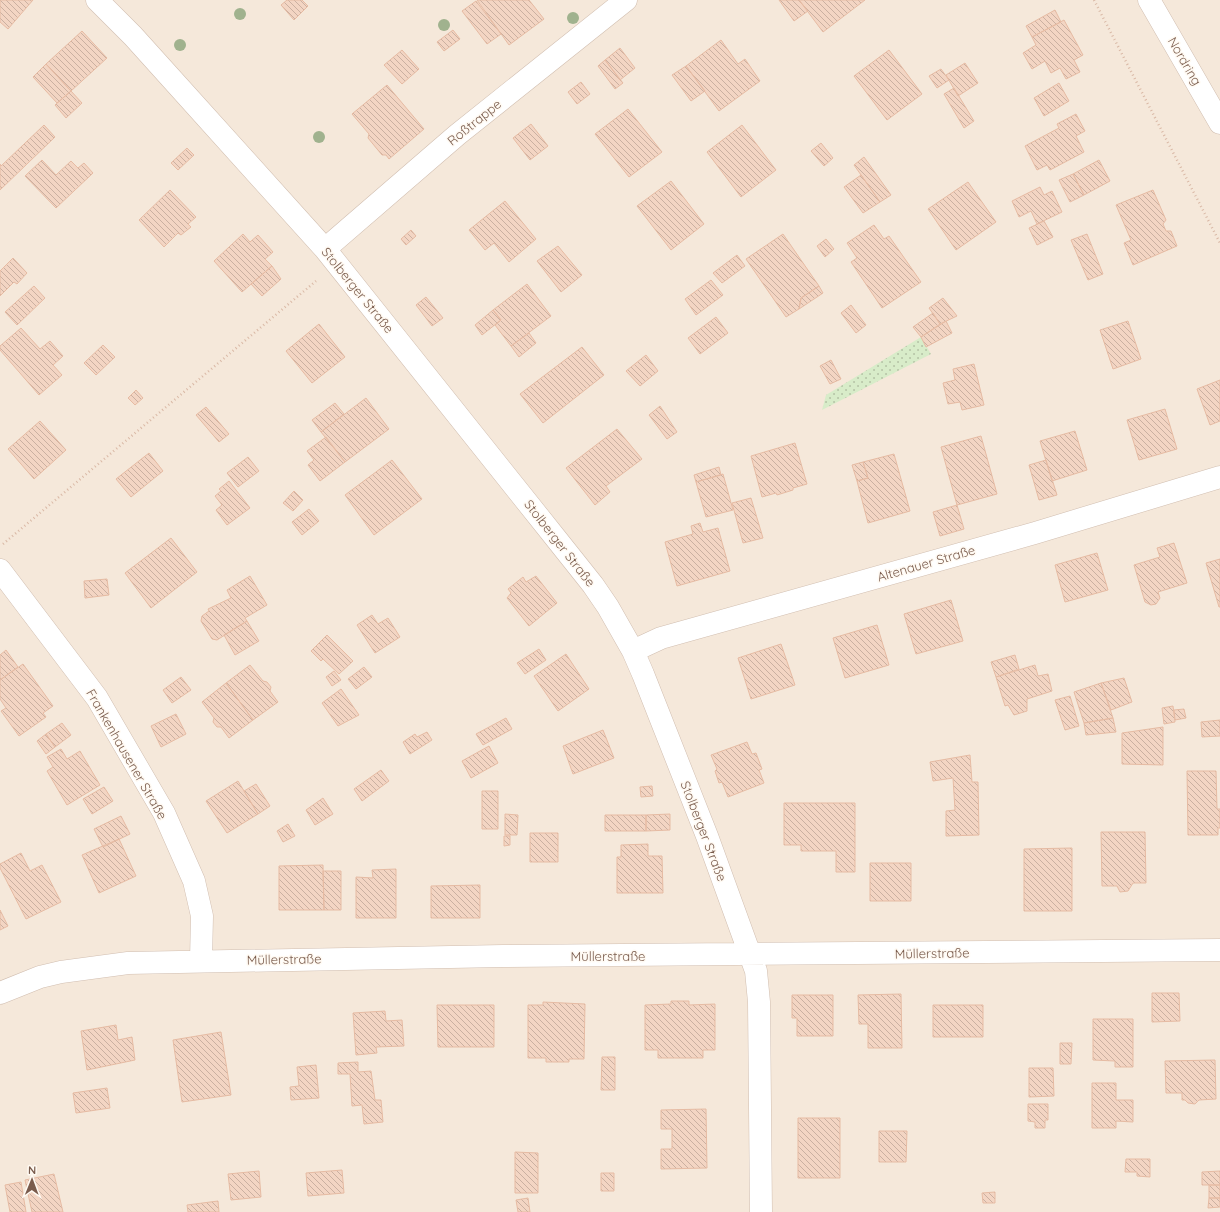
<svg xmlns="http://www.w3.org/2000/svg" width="1220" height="1212" font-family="Quicksand,sans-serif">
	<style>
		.residential { fill: #f5e8da }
		.grass { fill: url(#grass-dots) }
		.building { fill: url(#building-back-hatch); stroke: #e6bba3 }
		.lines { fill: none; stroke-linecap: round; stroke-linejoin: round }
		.street-casing { stroke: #d1beb0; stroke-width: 23 }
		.path { stroke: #d9b8a5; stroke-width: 2.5; stroke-dasharray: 1 3; stroke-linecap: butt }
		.street { stroke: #fff; stroke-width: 22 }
		.tree { fill: #a0b28e }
		.labels { text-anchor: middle; stroke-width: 3; stroke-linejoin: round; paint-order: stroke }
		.street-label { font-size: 13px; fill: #7a5c4d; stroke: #fffaf3 }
	</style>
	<defs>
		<pattern id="grass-dots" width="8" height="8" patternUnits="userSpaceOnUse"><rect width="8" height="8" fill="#d8ecc9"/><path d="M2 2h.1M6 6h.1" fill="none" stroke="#b4c2a5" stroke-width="1.8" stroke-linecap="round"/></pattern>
		<pattern id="building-back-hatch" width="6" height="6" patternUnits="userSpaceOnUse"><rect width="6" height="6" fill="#f3d5c3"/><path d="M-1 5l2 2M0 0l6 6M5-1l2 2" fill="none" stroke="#cab0a1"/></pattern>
	</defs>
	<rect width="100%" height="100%" fill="#fdf6ec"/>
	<path class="residential" d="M0,0H1220V1212H0Z"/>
	<path class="grass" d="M921,337L931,354L822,410L826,395Z"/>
	<path class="building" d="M0,0H33L8,29L0,22Z
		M287,0H302L308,6L294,20L281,5Z
		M477,0H529L544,19L509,45Z
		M779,0H799L808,11L794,21Z
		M799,0H865L823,32Z
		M476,1L501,34L487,44L462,11Z
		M1055,10L1061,22L1032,37L1026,26Z
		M1064,20L1083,55L1074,60L1080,72L1066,79L1060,68L1051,73L1045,61L1032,69L1023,53L1036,45L1032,37Z
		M453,30L460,39L444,51L437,42Z
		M82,31L107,58L71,91L46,64Z
		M721,40L738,64L745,59L760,81L719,111L686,66Z
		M620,48L635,68L620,80L605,60Z
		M402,50L419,69L402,84L384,65Z
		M889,50L922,94L887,120L854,76Z
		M605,60L623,83L615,89L598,66Z
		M965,63L978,83L958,96L946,75Z
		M46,64L71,91L57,103L33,77Z
		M686,66L705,91L691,101L672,75Z
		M941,69L949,80L937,88L929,76Z
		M581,82L590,94L577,104L568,92Z
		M1059,83L1069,101L1044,116L1034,98Z
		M387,85L424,129L389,159L386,155H382L368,138L369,134L352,114Z
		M954,88L974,121L964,128L944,94Z
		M71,91L82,103L66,118L55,105Z
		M628,109L662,152L629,177L595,134Z
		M1076,114L1085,131L1076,136L1084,152L1050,170L1047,165L1037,170L1025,146L1059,128L1057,124Z
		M531,124L548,146L530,160L513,138Z
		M44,125L55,137L0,190V164L1,166Z
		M742,125L776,170L741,197L707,152Z
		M821,143L833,158L824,166L811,151Z
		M187,148L194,155L178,170L171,163Z
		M864,157L891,195L880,202L854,165Z
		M42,160L56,175L71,161L78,168L84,163L93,173L56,208L25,176Z
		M1099,160L1110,181L1084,195L1073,174Z
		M1073,174L1084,195L1070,202L1059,180Z
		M861,175L880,202L863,213L844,187Z
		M671,181L704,224L671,250L637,206Z
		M968,182L996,222L956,250L928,209Z
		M1040,187L1044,195L1052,191L1062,212L1037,224L1031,211L1019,217L1012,201Z
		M170,190L196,217L188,224L191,227L181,235L178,233L164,247L139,220Z
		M1153,190L1166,220L1163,224L1166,231H1171L1177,246L1133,265L1124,243L1131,240L1116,205Z
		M505,201L536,239L509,262L494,243L485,250L469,230Z
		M1044,221L1053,237L1037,245L1029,228Z
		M874,225L884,239L889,236L921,282L882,308L851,262L857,258L847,243Z
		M411,230L416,236L406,245L401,239Z
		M243,234L250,242L258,235L273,252L265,259L272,266L242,292L214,261Z
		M783,234L819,286L801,298L799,309L786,317L746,259Z
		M1087,234L1103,274L1088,280L1071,240Z
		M826,239L834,249L825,257L817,246Z
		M558,246L582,275L561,292L537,261Z
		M737,255L745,266L722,283L713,273Z
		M13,258L27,273L17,284L14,282L0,296V271Z
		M272,266L281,279L262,296L251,284Z
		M711,280L723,295L696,315L685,299Z
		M527,284L551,316L511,346L495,325L501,320L493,310Z
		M34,286L45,298L17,325L5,312Z
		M819,286L823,293L799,309L801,298Z
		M426,297L443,318L432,326L416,305Z
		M943,298L957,316L940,324L929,308Z
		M851,305L866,325L856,333L841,313Z
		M493,310L501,320L482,335L475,325Z
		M933,313L940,324L921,337L913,327Z
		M716,317L728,333L700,354L688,338Z
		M946,321L952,333L926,347L921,337Z
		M1128,321L1141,359L1113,369L1100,330Z
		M319,324L345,357L312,383L286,351Z
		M21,328L40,349L50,341L63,356L53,365L62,375L39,395L0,350V346Z
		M529,333L536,343L519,357L511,346Z
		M103,345L115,357L96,375L84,363Z
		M582,347L604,375L543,423L520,394Z
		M646,355L658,371L640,386L626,371Z
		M831,360L841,379L830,384L820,366Z
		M974,364L984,405L962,410L960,402L948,404L943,383L955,380L953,369Z
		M1220,380V421L1210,425L1197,389Z
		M136,390L143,398L135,405L128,398Z
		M366,398L389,429L345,462L321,432Z
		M335,403L344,414L321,432L312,420Z
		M660,406L677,432L667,439L649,415Z
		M206,407L229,434L219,442L196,415Z
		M1165,409L1177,449L1139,460L1127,420Z
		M40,421L66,450L34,479L8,449Z
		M617,429L642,459L606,486L610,492L595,505L566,468Z
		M1075,431L1087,470L1052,481L1040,441Z
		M981,436L997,494L957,505L941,447Z
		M326,437L345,462L320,481L308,465L314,460L307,451Z
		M795,443L807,484L793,488V490L777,495L776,493L762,497L751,456Z
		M149,453L163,471L131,497L116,479Z
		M894,454L910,511L868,523L857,481L868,478L863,462Z
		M248,457L259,471L238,487L227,473Z
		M392,460L422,499L374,535L345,495Z
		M1046,460L1057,495L1039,500L1029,465Z
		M863,462L868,478L857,481L852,465Z
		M719,467L721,475L696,482L694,475Z
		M723,474L733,510L706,517L696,482Z
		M229,481L250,508L227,525L216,510L222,505L215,496L221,491L219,489Z
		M294,491L303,500L293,511L283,503Z
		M751,498L763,538L743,543L732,503Z
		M957,505L964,529L940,536L933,512Z
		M309,509L319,521L302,535L292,522Z
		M700,523L703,532L718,528L730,571L677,586L665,542L693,534L691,526Z
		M171,538L197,572L151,608L125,573Z
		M1174,543L1187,583L1158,592L1160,598L1156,604L1151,605L1145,602L1134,565L1160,557L1157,548Z
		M1097,553L1108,590L1065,602L1055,565Z
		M1220,559V607H1219L1206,563Z
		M250,576L267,605L245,618L247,621L217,640L212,639L201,621L202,616L209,611L208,609L231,598L227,590Z
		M536,576L557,603L529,626L507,598L511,593L508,589L523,577L526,582Z
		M107,579L109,595L85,598L84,581Z
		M951,600L963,641L916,654L904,614Z
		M372,615L378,624L388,618L400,637L375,653L357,625Z
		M247,621L259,641L235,655L224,635Z
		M877,625L889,665L845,678L833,638Z
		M327,635L353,661L339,674L323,659L321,661L311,651Z
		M781,644L795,685L751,699L738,658Z
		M539,649L546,660L525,674L517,663Z
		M6,650L18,667L0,680V655Z
		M566,654L589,689L558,711L534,676Z
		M1015,655L1019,669L996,677L991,662Z
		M23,664L53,706L43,713L46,717L19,736L1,711L6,708L0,699V680Z
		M250,665L263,681L267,682L271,687L270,691L278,702L253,720L226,683Z
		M1035,665L1038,676L1048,674L1052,691L1027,699V711L1014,715L1008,705L1005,706L996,677Z
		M364,667L372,677L356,689L348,679Z
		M334,671L341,680L332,686L326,677Z
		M181,677L191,690L172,703L163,690Z
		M1124,678L1132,702L1111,710L1101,683Z
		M226,683L253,720L229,738L221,727H217L213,722L214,718L202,702Z
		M1101,683L1113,718L1084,723L1074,692Z
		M341,689L359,715L338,726L322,703Z
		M1070,696L1079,726L1065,730L1055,700Z
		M1173,706L1175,722L1164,724L1162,708Z
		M1184,709L1186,718L1175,720L1174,710Z
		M176,714L186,734L161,747L151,726Z
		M506,718L512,729L483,745L476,734Z
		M1113,718L1116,732L1086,735L1084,723Z
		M1220,720V736L1202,737L1201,722Z
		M62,723L71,735L55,747L46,734Z
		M1163,727V765L1122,764V733Z
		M603,730L614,758L573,774L563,746Z
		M427,732L432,740L410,754L403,742L415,734L417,737Z
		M46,734L55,747L46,754L37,741Z
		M747,742L752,754L756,753L762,769L759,770L764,783L728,797L722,782L719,783L715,771L717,769L711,755Z
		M489,746L498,763L471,778L462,761Z
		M61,749L67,759L80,751L100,785L67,805L47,771L53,767L47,757Z
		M970,755L972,782H978L979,835L946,836V811L955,810L953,778L933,781L930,762Z
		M381,770L389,781L362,801L354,789Z
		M1187,771H1216L1217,809H1220V828H1218V835H1188Z
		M238,781L258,814L227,833L206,801Z
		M256,784L270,806L258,814L244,791Z
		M652,786L653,796L641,797L640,787Z
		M104,787L113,801L92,814L83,799Z
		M482,791H498V829H482Z
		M323,798L333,814L315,825L306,810Z
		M784,803H855V872H836V851H801V845H784Z
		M505,814L518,815L517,835H505Z
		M670,814V830L646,831V815Z
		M605,815H646V831H605Z
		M121,816L130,834L103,847L94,829Z
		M288,824L295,836L283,842L277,831Z
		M1101,832H1145L1146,883H1133L1128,891L1120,892L1117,886H1102Z
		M530,833H558V862H530Z
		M504,836H510V845L504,846Z
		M119,839L136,876L99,893L82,855Z
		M648,844V856H662L663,893H617V857H621V845Z
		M1072,848V911H1024V849Z
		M21,853L30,871L42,865L61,902L26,919L0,868V864Z
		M870,863H911V901H870Z
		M323,865L324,910H279V866Z
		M396,869V918H356V877L373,878L372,870Z
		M323,871H341V910H324Z
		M480,885V918H431V886Z
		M0,910L8,926L0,930Z
		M1152,993H1179L1180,1021L1152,1022Z
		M901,994L902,1048H868V1024H859L858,995Z
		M792,995H833V1036H797V1018H792Z
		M671,1001H689V1005L715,1004V1050H703V1058H658V1050H645V1005L671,1004Z
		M543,1002L585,1004L584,1059H569V1062H546V1058H528V1005H543Z
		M437,1005H494V1047H438Z
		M933,1005H983V1037H933Z
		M385,1011L386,1021L402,1020L404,1046L376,1047L377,1053L356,1055L353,1013Z
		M1093,1019H1133V1067H1115V1061L1093,1060Z
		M116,1025L118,1040L132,1037L135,1060L87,1070L81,1031Z
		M221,1032L231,1095L182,1102L173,1040Z
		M1060,1043H1072L1071,1064H1060Z
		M602,1057H615V1090H601Z
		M1215,1060L1216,1099L1199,1100L1195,1104L1188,1103L1185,1100H1182V1093H1166L1165,1061Z
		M358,1062V1072L371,1071L375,1100H381L383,1122L364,1124L362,1105L352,1106L350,1074H338V1063Z
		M316,1065L319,1098L291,1100L290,1087L299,1086L297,1067Z
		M1029,1068H1053L1054,1096L1029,1097Z
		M1092,1083H1116V1100H1133V1122L1116,1121V1128H1092Z
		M107,1088L110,1108L76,1113L73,1093Z
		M1028,1104H1048V1120H1045V1128H1035V1122L1028,1121Z
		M706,1109L707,1168L661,1169V1149H672V1129H661V1110Z
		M798,1118H840V1178H798Z
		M879,1131H907L906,1162H879Z
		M515,1152L538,1153V1193H515Z
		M1126,1159H1150V1177L1137,1176V1172H1125Z
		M342,1170L344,1193L308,1196L306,1173Z
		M259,1171L261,1197L231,1200L228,1174Z
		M1220,1171V1185H1202V1172Z
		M601,1173H614V1191H601Z
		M54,1174L63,1212H32L25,1180Z
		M21,1182L26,1212H10L5,1185Z
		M1209,1185H1220V1198H1209Z
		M995,1192V1203H983L982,1193Z
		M528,1198L530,1212H518L516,1200Z
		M1209,1198H1220V1207L1208,1208Z
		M218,1201L219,1212H188L187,1205Z"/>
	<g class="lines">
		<defs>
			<path id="street" d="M97,0L133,36L325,249L554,536L593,585L608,607L633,651L643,674L707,836L756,971L759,1002L761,1212
				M1149,0L1220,123
				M325,249L457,135L626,0
				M0,570L97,698L164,813L194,881L202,916L201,960
				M633,651L661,638L1035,533L1220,477
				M0,993L40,977L61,972L128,963L503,956L1220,950"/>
		</defs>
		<use href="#street" class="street-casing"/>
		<path class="path" d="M1094,0L1220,243
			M3,544L316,281"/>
		<use href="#street" class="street"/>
	</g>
	<g class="tree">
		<circle cx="240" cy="14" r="6"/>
		<circle cx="573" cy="18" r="6"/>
		<circle cx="444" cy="25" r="6"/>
		<circle cx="180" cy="45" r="6"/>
		<circle cx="319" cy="137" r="6"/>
	</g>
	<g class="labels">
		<g class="street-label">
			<text transform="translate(1185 61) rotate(60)" y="5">Nordring</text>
			<text transform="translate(474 122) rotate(-39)" y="5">Roßtrappe</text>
			<text transform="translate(358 290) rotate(51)" y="5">Stolberger Straße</text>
			<text transform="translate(560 543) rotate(52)" y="5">Stolberger Straße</text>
			<text transform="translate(926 563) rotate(-16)" y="5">Altenauer Straße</text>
			<text transform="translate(127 754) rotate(60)" y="5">Frankenhausener Straße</text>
			<text transform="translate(704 831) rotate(69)" y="5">Stolberger Straße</text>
			<text transform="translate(932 953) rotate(-1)" y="5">Müllerstraße</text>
			<text x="608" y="961">Müllerstraße</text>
			<text transform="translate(284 959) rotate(-1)" y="5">Müllerstraße</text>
		</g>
	</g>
	<g transform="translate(32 1180) rotate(1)" stroke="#fffaf3" stroke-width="3" paint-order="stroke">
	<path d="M0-3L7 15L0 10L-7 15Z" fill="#7a5c4d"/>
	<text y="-6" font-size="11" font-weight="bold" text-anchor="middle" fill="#7a5c4d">N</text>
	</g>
</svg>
